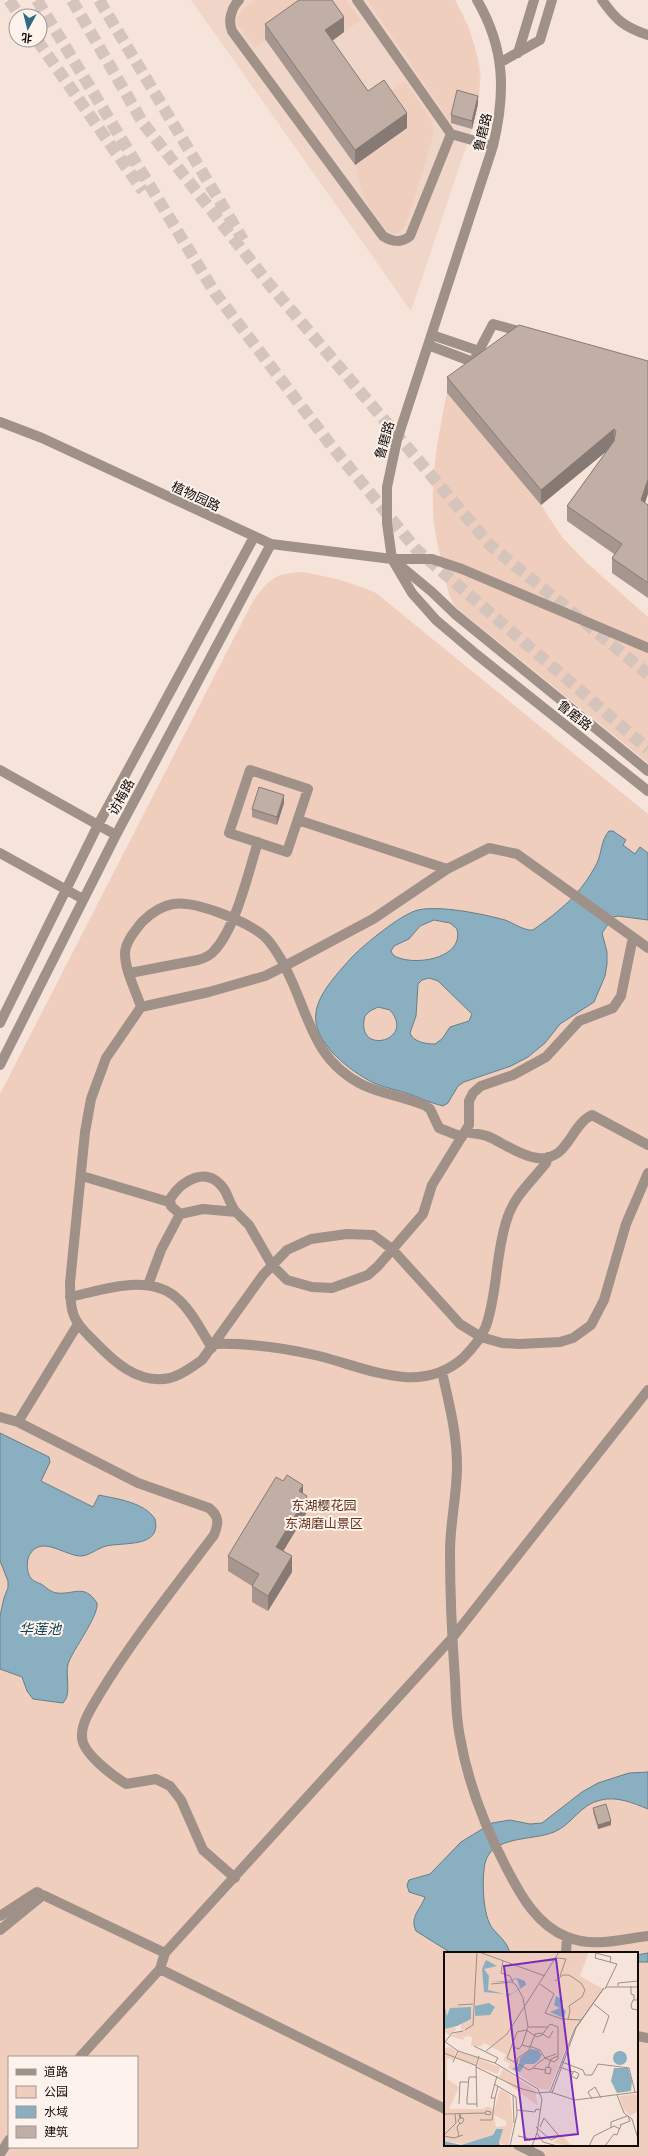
<svg xmlns="http://www.w3.org/2000/svg" width="648" height="2156" font-family="Rubik,'Noto Sans SC',sans-serif">
	<style>
		.built { fill: #f0d6c9 }
		.green { fill: #f0cebd; fill-rule: evenodd }
		.water { fill: #8aafc0; stroke: #667e89; fill-rule: evenodd }
		.lines { fill: none; stroke-linecap: round; stroke-linejoin: round }
		.highway-tunnel { stroke: #d4c4bb; stroke-width: 12; stroke-dasharray: 12 6; stroke-linecap: butt }
		.minor { stroke: #9f9088; stroke-width: 10 }
		.wall { fill: #a6968f }
		.shaded-wall { fill: #877a74 }
		.building { fill: #c1afa6; stroke: #877a74 }
		.labels { text-anchor: middle; stroke-width: 4; stroke-linejoin: round; paint-order: stroke }
		.street-label { font-size: 13px; fill: #120c09; stroke: #fef2ed }
		.park-label { font-size: 13px; fill: #63341a; stroke: #fef2ed }
		.water-label { font-size: 14px; font-style: italic; fill: #0e4356; stroke: #fef2ed }
		.inset-road { fill: none; stroke: #9b8e86; stroke-width: 1 }
		.view { fill: #7b2cbf; fill-opacity: 0.15; stroke: #7b2cbf; stroke-width: 2 }
		.inset-edge { fill: none; stroke: #120c09; stroke-width: 2 }
	</style>
	<rect width="100%" height="100%" fill="#f6e4da"/>
	<path class="built" d="M191,0H455L468,25L478,58L481,73L478,104L472,129L411,311Z"/>
	<path class="green" d="M255,0H346L361,20L344,32L321,0L255,48C237,24 226,20 255,0Z
		M367,0H455C473,35 484,63 478,104L457,99L451,123Z
		M405,81L429,115L433,127V138L408,219C399,240 391,238 379,220C375,214 369,208 366,202C361,191 359,177 355,165L407,129L384,96Z
		M447,393L541,505L562,537L586,562L648,617V763L464,614L454,605L449,595C444,572 437,547 434,523C430,479 438,436 447,393Z
		M301,572C328,576 351,582 376,593L648,814V2156H0V1094L253,601C270,579 273,574 301,572ZM445,1953H637V2145H445ZM9,2057H137V2147H9Z"/>
	<path class="water" d="M609,831H613L626,840L623,845L635,854L640,847L648,853V920L618,916L613,917L602,933L607,952V964L605,976L594,1002L560,1024L545,1043L528,1057L511,1066L464,1082L458,1086L448,1103L443,1106C431,1103 420,1098 409,1094C398,1090 385,1088 374,1083C351,1072 311,1042 316,1012C319,992 339,972 352,957C365,944 401,914 418,910C440,905 483,914 505,920C514,923 524,931 533,930C561,910 581,894 597,863C602,852 601,840 609,831ZM434,920L450,923L457,929C465,960 410,967 393,955L391,951L394,946L409,939L420,926ZM429,978L438,981L472,1014L469,1021L450,1027L442,1039L435,1044C426,1044 413,1042 410,1033L416,1016L418,984L422,980ZM378,1007L390,1010C417,1041 354,1057 365,1016L370,1011Z
		M0,1433L49,1457L50,1462L41,1481L93,1507L99,1495C117,1499 144,1502 155,1519C162,1548 124,1542 106,1546C98,1548 89,1556 81,1556C65,1556 42,1535 30,1554C26,1561 27,1569 29,1575C31,1580 36,1582 41,1584C46,1587 50,1592 57,1593C74,1595 84,1583 97,1603C99,1616 73,1649 68,1664C65,1675 72,1695 63,1703L33,1699L27,1691L22,1677L0,1669V1616L4,1598L8,1588V1581L0,1561Z
		M648,1772V1809C633,1803 617,1796 601,1800C580,1804 572,1825 554,1832C533,1841 492,1835 485,1863C482,1878 482,1916 493,1929C500,1937 507,1942 510,1953H451L416,1931C409,1917 421,1909 425,1897L409,1892L407,1885L409,1880L430,1874L461,1842L492,1823L510,1820L530,1824L542,1823L582,1792L598,1783L629,1773Z
		M648,1953V1962H637V1955Z"/>
	<g class="lines">
		<path class="highway-tunnel" d="M9,0L20,16
			M37,0L215,293L330,444L416,549L648,749
			M72,0L143,123L269,284L491,546L648,674
			M99,0L243,240
			M37,40L143,191"/>
		<path class="minor" d="M239,0C231,8 228,21 232,31L383,236C392,242 402,243 410,236L451,134
			M357,0L451,134L493,146
			M477,0C505,48 506,92 493,146L397,440L387,487V523L392,559L412,593L436,620L476,654L648,791
			M602,0C616,20 624,27 648,35
			M518,53L534,0
			M501,62L540,40L552,0
			M432,335L479,351
			M428,345L473,362L493,324L526,333
			M0,422L42,438L271,544L392,559H432L462,569L648,648
			M397,563L432,592L455,614L648,771
			M0,770L116,835
			M250,770L308,789L287,852L229,833Z
			M298,820L447,869
			M0,853L83,899
			M648,948L517,854L489,848L447,869L373,919L283,967L265,976L209,992L141,1007L106,1058L91,1099L85,1132L70,1283C70,1294 70,1306 74,1316C78,1326 86,1333 93,1340C113,1361 138,1385 170,1378C182,1375 192,1367 202,1360L263,1275L287,1250L311,1239L347,1234L373,1235L392,1249L460,1324L481,1337L502,1343L519,1344L560,1342L573,1338L591,1325L604,1300L626,1224L648,1173
			M285,967C309,1012 311,1059 363,1085C382,1094 406,1097 426,1106L430,1109L439,1128L462,1137
			M130,973L198,960C205,958 210,956 214,951C236,928 248,873 258,842
			M141,1007C136,991 125,971 125,954C125,942 135,931 142,922C151,913 161,906 173,904C195,900 248,922 264,936C273,944 279,956 285,966
			M0,1023L98,825L254,537
			M0,1065L116,835L271,544
			M465,1132C473,1133 480,1134 487,1136C507,1144 537,1170 559,1152C571,1142 577,1122 592,1115L648,1145
			M82,1176L169,1202
			M180,1214L171,1206L170,1199C182,1180 207,1165 224,1189C229,1197 230,1205 236,1212
			M148,1285L161,1250L180,1214L203,1209L236,1212L249,1225L272,1265L287,1280L312,1287L332,1288L368,1275L378,1266L423,1214L432,1185L469,1125V1101L473,1093L481,1086L513,1075L546,1057L579,1021L613,1008L621,996L633,937
			M70,1297C103,1290 151,1272 179,1300C193,1313 202,1332 212,1348
			M214,1344C249,1343 286,1348 319,1356C367,1368 420,1396 463,1358C472,1349 481,1339 486,1326C498,1292 495,1254 507,1219C514,1196 532,1181 546,1163L548,1157
			M442,1372C449,1403 457,1434 457,1466C457,1495 450,1523 450,1552C450,1594 452,1637 455,1679C456,1698 456,1718 460,1737C468,1784 485,1827 507,1869C521,1896 537,1925 567,1937C594,1948 621,1939 648,1936
			M0,1417L18,1422L138,1483L209,1508C219,1516 219,1523 214,1535C174,1588 133,1639 99,1695C92,1707 81,1723 82,1737C82,1753 113,1776 126,1784L156,1779L170,1786L181,1800L203,1850L235,1878
			M18,1422L78,1324
			M0,1916L37,1892L39,1893
			M0,1930L43,1895L165,1953
			M566,1953L567,1937
			M160,1969L445,2109
			M637,2036L648,2038
			M80,2057L160,1969L165,1953L453,1637L648,1390
			M518,2145L540,2156
			M0,2154L9,2140"/>
	</g>
	<path class="wall" d="M265,24L344,32L332,41L368,91L407,128L355,165L265,39Z
		M478,104L472,129L451,123V115Z
		M648,361L645,503L648,505V598L612,573V558L614,554L567,521V506L607,451L541,505L447,393V377Z
		M284,803L277,825L252,817V809Z
		M283,1481L303,1494L307,1512L283,1551L292,1572L268,1611L252,1602V1586L228,1571V1556Z
		M593,1808L611,1825L598,1829L593,1812Z"/>
	<path class="shaded-wall" d="M344,17V32L325,46V30Z
		M478,96V104L472,129V121Z
		M407,113V128L355,165V150Z
		M614,429V445L541,505V490Z
		M648,479V494L641,515V500Z
		M284,795V803L277,825V817Z
		M303,1485V1500L299,1491Z
		M307,1496V1512L276,1563V1547Z
		M292,1556V1572L268,1611V1596Z
		M611,1821V1825L598,1829V1825Z"/>
	<path class="building" d="M299,0H332L344,17L325,30L368,91L384,80L407,113L355,150L265,24Z
		M457,90L478,96L472,121L451,115Z
		M519,325L648,361V479L641,500L648,505V583L612,558L622,544L567,506L614,441L616,431L614,429L541,490L447,377Z
		M259,787L284,795L277,817L252,809Z
		M287,1475L303,1485L299,1491L307,1496L276,1547L292,1556L268,1596L252,1586L259,1574L228,1556L276,1477L283,1481Z
		M606,1804L611,1821L598,1825L593,1808Z"/>
	<g class="labels">
		<g class="street-label">
			<text transform="translate(482 132) rotate(-76)" y="5">鲁磨路</text>
			<text transform="translate(384 440) rotate(-74)" y="5">鲁磨路</text>
			<text transform="translate(196 496) rotate(25)" y="5">植物园路</text>
			<text transform="translate(575 715) rotate(38)" y="5">鲁磨路</text>
			<text transform="translate(121 797) rotate(-62)" y="5">访梅路</text>
		</g>
		<g class="park-label">
			<text x="324" y="1510">东湖樱花园</text>
			<text x="324" y="1528">东湖磨山景区</text>
		</g>
		<g class="water-label">
			<text x="40" y="1634">华莲池</text>
		</g>
	</g>
	<g transform="translate(444 1952)">
		<rect width="194" height="194" fill="#f6e4da"/>
		<path d="M0,0H145L136,24L159,37L130,75L105,138L97,137L64,116L66,112L59,108L62,103L55,99L40,91L37,94H27L28,86L26,84L20,85L19,88L6,84L19,78L16,75L18,71L11,74L12,78L5,83L1,80L0,85ZM5,95L12,99L9,108L3,106V127L15,135L5,157H40L44,154L50,158L56,137L66,143L69,173L64,194L55,191L58,177H51L49,183L19,192L0,189V97ZM50,163L62,169V174L52,175ZM14,100L34,106L32,113L12,107ZM35,107L56,115L54,122L34,115ZM59,117L91,138L94,154L55,125ZM189,142L194,143V159L186,164L180,158L175,144ZM118,183L128,194L109,191Z" fill="#f0cebd" fill-rule="evenodd"/>
		<path d="M42,8L53,14L40,17L45,24L44,38L61,42L40,40L38,17ZM73,26L81,29L82,33L63,45L62,42H67L76,36L73,27L59,30L47,29H62ZM112,44L119,48L117,54L122,59L120,66L106,60L116,56L110,53ZM0,51L3,64L6,56L27,55V67L13,74L0,77ZM45,51L51,55L46,63L31,64V54ZM87,97L94,98L98,103L95,108L90,112H81L76,120L68,117L75,113L76,106ZM169 106a7 7 0 1 1 14 0a7 7 0 1 1-14 0ZM170,116H184L188,129L187,139L173,141L167,129ZM52,177H59L55,190L56,194H0V189L17,193L49,183Z" fill="#8aafc0"/>
		<path class="inset-road" d="M35,0L101,24M113,6L122,7L116,24M59,9L57,21L66,24L69,30M111,29L119,23H125L137,31L141,38L138,45L125,54L126,59L124,67M47,32L68,30L72,33L79,46L84,75M96,32L110,42L101,61L118,67L138,68M174,34V31L194,29M187,34V42L190,43V48M162,35H194M161,37L173,12L151,6L152,1L167,5L166,10M194,48H189L187,53L188,57L194,58M150,52L165,64L159,81M14,53L29,52M21,78L29,73L33,0M0,89L14,99L51,111L94,137L98,147L93,181L99,190L113,194M1,90L8,81L19,79M78,93L84,75H103M30,94L54,106L51,111M85,94L96,98L101,106M69,95L75,97L78,93L85,95M42,99L63,82L115,0M0,101L33,114M101,106L110,110L114,107V75L106,72L98,83L93,85L82,78L73,80L63,106L85,118L89,116L94,111L101,106L112,102M9,110L14,99M118,110L139,118L141,123H148L154,112L185,116L191,140M73,112L74,106L85,98L91,82L97,81L105,86L109,79M32,115L75,136L93,141L106,140L131,148L194,140M102,115L107,116L106,122L101,121ZM116,115L129,120M89,116L101,118M104,116L107,107L114,104M130,119L135,122L133,127L127,124ZM53,124L47,146H51L54,134M33,125H25L23,147V152H33M50,132L72,145L73,162L66,194M106,140L131,76L160,36L132,76L108,141M69,143L70,171M173,143L180,161L188,167L194,187M148,147L144,140L151,135L157,146M15,152L16,130H24M33,155L32,115L35,104M73,158L91,160L92,157L96,158M42,159L47,160L46,163L41,162ZM0,162L41,161M17,166L16,162L15,165L16,166H19L20,168L17,172L14,169L15,167L16,166H17M36,168H48L51,146M176,173L186,169L184,164M92,175L107,188L115,184L100,166L96,175M167,176V170L183,164M0,183L12,171L11,162M0,184L10,186L19,183M74,184L83,186L86,189M15,185L13,175L16,171M88,194L93,181M145,194L150,184L170,174L176,177M161,194L170,182L173,183L177,173"/>
		<path class="view" d="M112,7L134,182L81,188L60,14Z"/>
		<rect width="194" height="194" class="inset-edge"/>
	</g>
	<rect x="8" y="2056" width="130" height="92" fill="#fef2ed" stroke="#a09692"/>
	<rect x="16" y="2069" width="20" height="6" fill="#9f9088" stroke="#a09692"/>
	<text x="44" y="2076" font-size="12" fill="#120c09">道路</text>
	<rect x="16" y="2086" width="20" height="12" fill="#f0cebd" stroke="#a09692"/>
	<text x="44" y="2096" font-size="12" fill="#120c09">公园</text>
	<rect x="16" y="2106" width="20" height="12" fill="#8aafc0" stroke="#a09692"/>
	<text x="44" y="2116" font-size="12" fill="#120c09">水域</text>
	<rect x="16" y="2126" width="20" height="12" fill="#c1afa6" stroke="#a09692"/>
	<text x="44" y="2136" font-size="12" fill="#120c09">建筑</text>
	<g transform="translate(28 28) rotate(187)"><circle r="19" fill="#fef2ed" stroke="#a09692"/>
	<path d="M0-3L7 15L0 10L-7 15Z" fill="#2f6b82"/>
	<text y="-6" font-size="11" font-weight="bold" text-anchor="middle" fill="#120c09">北</text>
	</g>
</svg>
